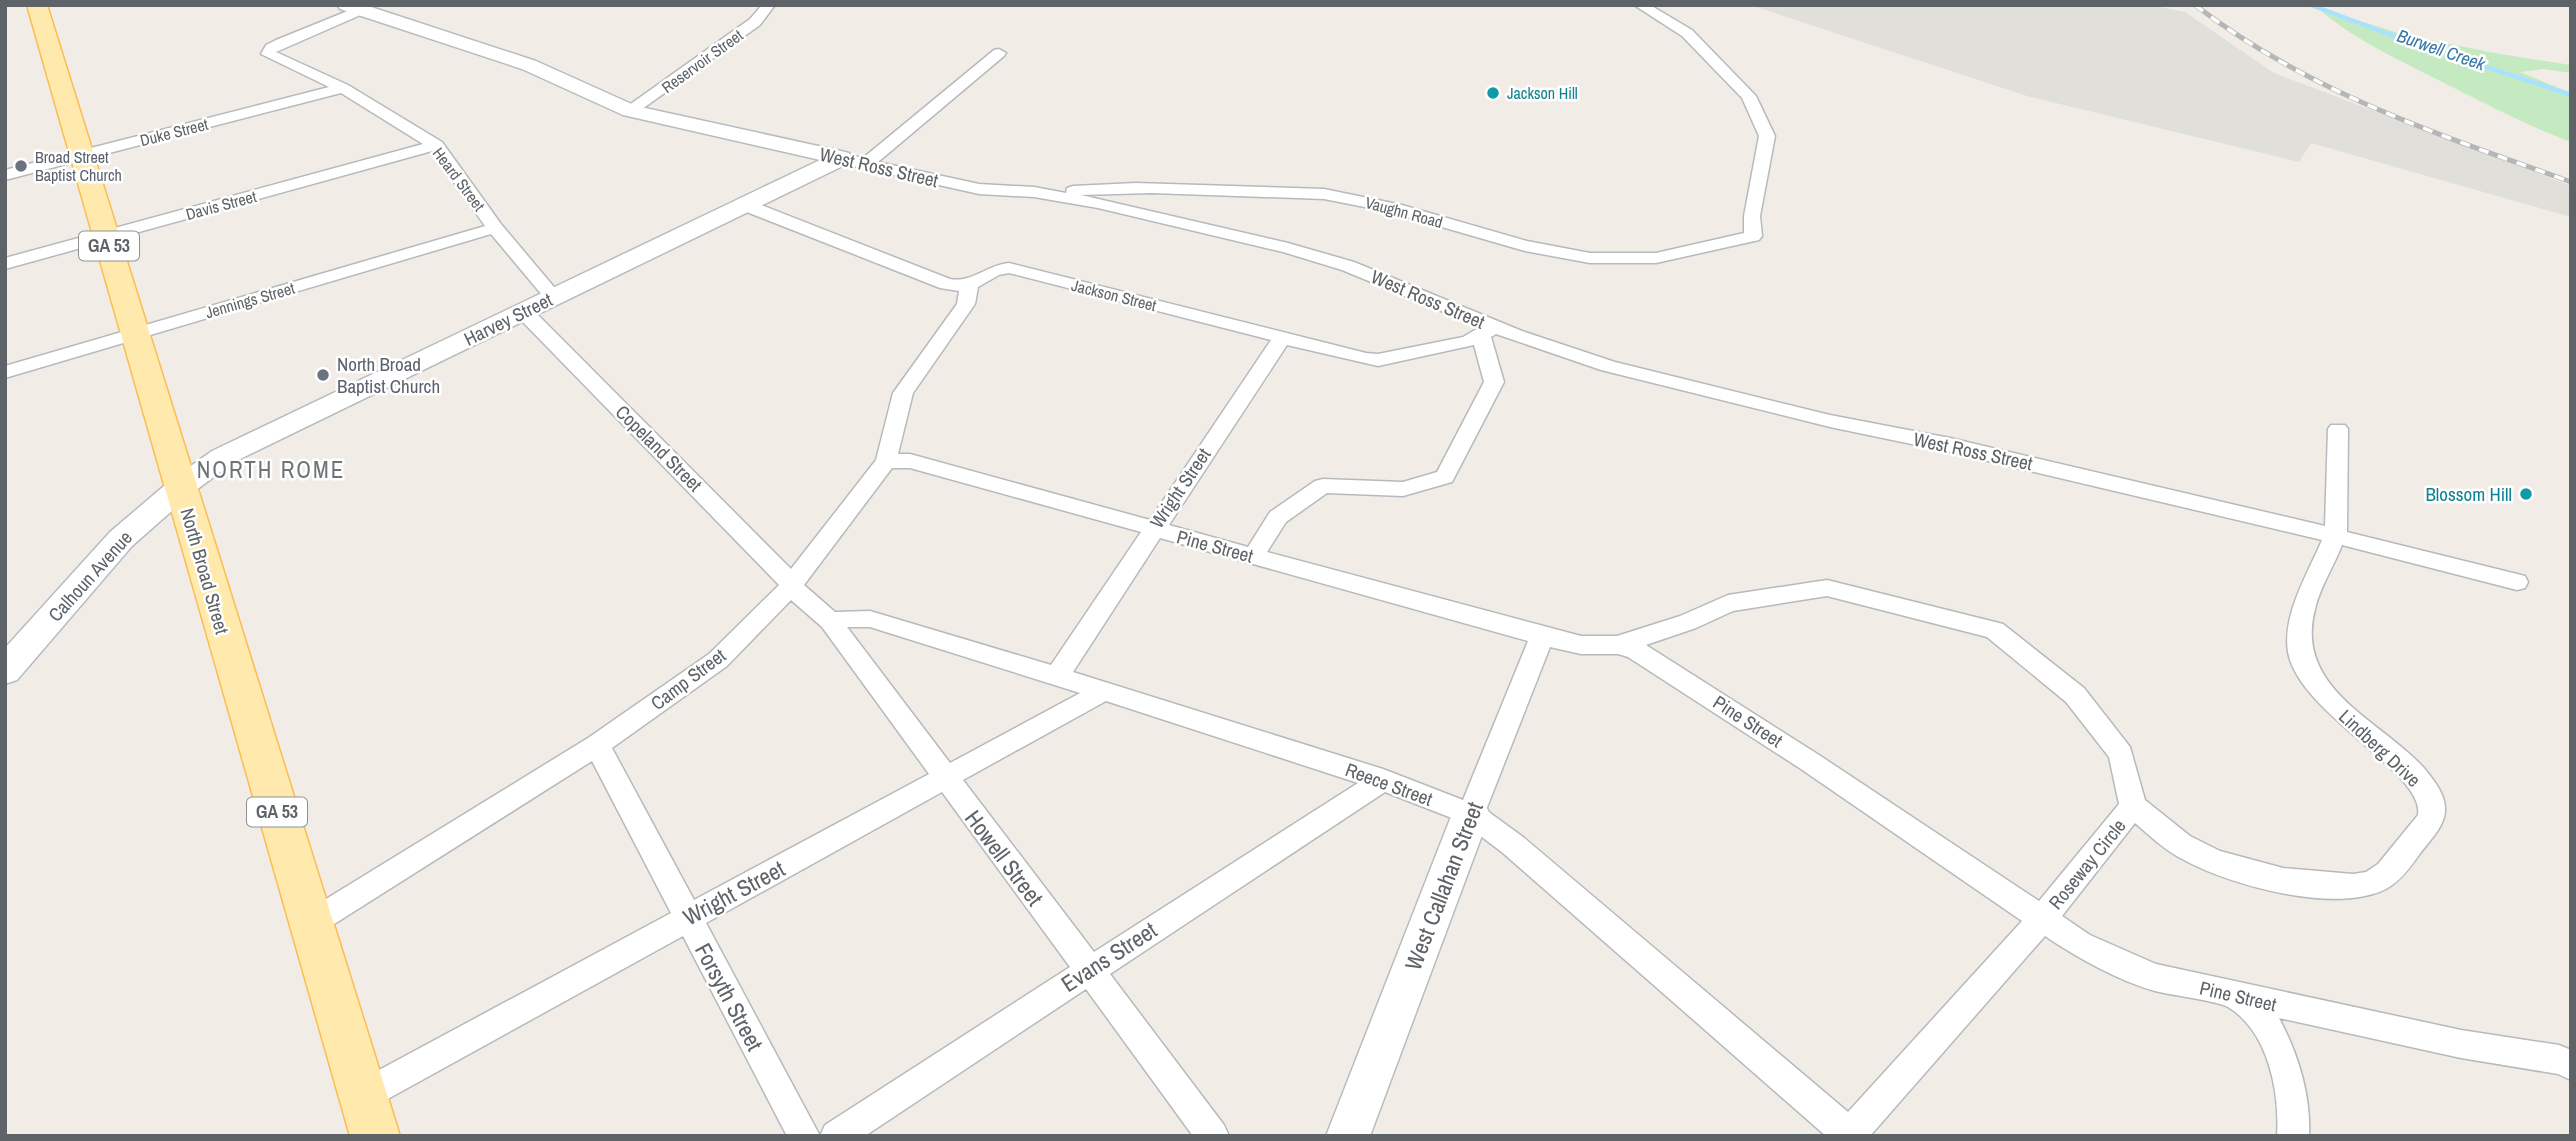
<svg xmlns="http://www.w3.org/2000/svg" width="2576" height="1141" font-family="'Archivo Narrow',sans-serif">
	<style>
		.industrial { fill: #e1dfda }
		.green { fill: #c5eac1 }
		.lines { fill: none; stroke-linecap: round; stroke-linejoin: round }
		.stream { stroke: #a8e2ff; stroke-width: 4.5 }
		.street-casing { stroke: #b6b9bd; stroke-width: 3 }
		.secondary-casing { stroke: #b7bcc1; stroke-width: 3 }
		.primary-casing { stroke: #fcbc53; stroke-width: 3 }
		.street { fill: #fff; fill-rule: evenodd }
		.secondary { fill: #fff; fill-rule: evenodd }
		.primary { fill: #ffe9ad; fill-rule: evenodd }
		.rail-casing { stroke: #b5b6b7; stroke-width: 5 }
		.rail { stroke: #fff; stroke-width: 3.5; stroke-dasharray: 10; stroke-linecap: butt }
		.culture-dot { fill: #0f9aa8; stroke: #fff; stroke-width: 2.5 }
		.worship-dot { fill: #6b7280; stroke: #fff; stroke-width: 2.5 }
		.labels { text-anchor: middle; stroke-width: 5; stroke-linejoin: round; paint-order: stroke }
		.far-street-label { font-size: 16px; fill: #5d6367; stroke: #fff }
		.far-culture-label { font-size: 16px; fill: #0d838f; stroke: #fff; text-anchor: start }
		.far-worship-label { font-size: 16px; fill: #5b616d; stroke: #fff; text-anchor: start }
		.far-water-label { font-size: 18px; font-style: italic; fill: #3679a7; stroke: #fff }
		.shield { fill: #fff; stroke: #8e9295; stroke-width: 2 }
		.shield-label { font-size: 18px; font-weight: bold; fill: #5d6367 }
		.street-label { font-size: 19px; fill: #5d6367; stroke: #fff }
		.worship-label { font-size: 19px; fill: #5b616d; stroke: #fff; text-anchor: start }
		.culture-label { font-size: 19px; fill: #0d838f; stroke: #fff; text-anchor: end }
		.quarter-label { font-size: 23px; letter-spacing: 2px; fill: #6e7579; stroke: #fff }
		.near-street-label { font-size: 23px; fill: #5d6367; stroke: #fff }
	</style>
	<rect width="100%" height="100%" fill="#f1ede6"/>
	<path class="industrial" d="M1750,5H2149L2185,12L2274,73L2571,186V217L2311,143L2299,162L2027,96Z"/>
	<path class="green" d="M2318,8L2405,35L2500,54L2571,65V73L2543,69L2520,72L2571,93V142C2525,125 2482,102 2438,80C2398,59 2352,39 2318,8Z"/>
	<g class="lines">
		<path class="stream" d="M2311,5L2402,39L2571,95"/>
		<defs>
			<path id="street" d="M762,5H775L760,25L635,114H625L622,111L625,108L750,19Z
				M1634,5H1650L1692,30L1756,96L1775,136L1760,216L1762,236L1759,240L1656,263H1590L1525,251L1390,212L1324,199L1152,193L1081,195L1288,243L1354,262L1522,331L1615,362L1830,415L1950,438L2325,526L2328,429L2331,425H2345L2348,429L2347,532L2517,574L2525,576L2528,582L2525,588L2517,590L2342,545C2334,566 2320,587 2315,609C2294,689 2379,719 2424,768C2433,779 2446,795 2445,810C2445,827 2428,842 2419,855C2410,868 2400,881 2386,889C2336,914 2233,886 2186,861C2167,852 2151,837 2135,823L2062,916L2090,935L2156,964L2461,1030L2559,1045L2571,1050V1080L2558,1074L2461,1058L2279,1018C2298,1054 2311,1095 2309,1136H2277C2280,1092 2268,1031 2228,1007C2218,1001 2170,995 2155,991C2119,981 2076,957 2045,936L1870,1136H1826L1503,853L1462,822L1385,792L1110,974L1224,1125L1229,1136H1193L1086,989L865,1136H787L683,936L375,1106L364,1110L353,1106L348,1095L353,1084L671,913L592,761L320,933L310,937L300,933L296,924L300,915L588,738L709,654L779,585L517,316L515,312L517,308H531L791,569L876,460L893,393L957,304L959,291L940,288L739,209L737,205L739,201H751L950,279C972,283 987,265 1009,263L1366,353L1378,354L1463,337L1480,327L1342,270L1283,252L1098,208L1034,197L979,194L841,163L833,158L841,153L863,158L994,50L999,49L1006,53L1004,56L878,162L979,184L1034,187L1066,193L1067,188L1073,186L1136,183L1324,189L1402,205L1527,241L1590,253H1656L1744,233V216L1759,136L1742,98L1682,36ZM1009,273L1271,340L1150,520L910,454H898L913,393L975,304L978,287L999,275ZM1496,334L1601,370L1830,427L1950,452L2322,540C2308,573 2282,615 2288,652C2299,714 2425,772 2418,815L2378,864L2366,872L2353,874L2283,868L2220,851L2190,836L2145,800L2130,747L2084,688L2003,624L1827,580L1728,595L1680,616L1617,636H1581L1267,552L1286,522L1327,493L1403,496L1452,482L1504,382L1491,337ZM1287,345L1378,366L1474,345L1484,382L1437,472L1403,482L1323,479L1315,481L1270,512L1248,547L1169,525ZM892,468H910L1141,532L1051,665L870,611L835,612L804,585ZM1160,538L1528,641L1463,800L1383,769L1073,672ZM1827,596L1987,637L2066,702L2109,757L2119,804L2039,901L1819,755L1646,645L1696,628L1733,611ZM791,600L822,627L929,774L694,900L612,748L727,666ZM847,627H870L1080,693L950,763ZM1550,647L1581,654H1618L1628,657L1801,769L2022,921L1848,1112L1523,837L1486,810ZM1106,701L1358,783L1094,952L963,780ZM942,792L1070,967L825,1125L820,1136L706,923Z
				M360,6L367,10L365,13L276,52L348,85L442,142L501,224L559,293L562,297L559,301H547L491,234L5,378V366L485,226L432,151L5,269V258L423,144L341,93L5,180V170L329,87L261,54L266,45L276,40Z"/>
			<path id="secondary" d="M337,5H365L536,61L636,106L841,151L849,153L852,158L849,163L232,463L191,494L132,546L17,680L5,684V648L110,532L171,480L212,451L820,160L623,115L522,69L340,9Z
				M1471,799L1484,803L1490,814L1370,1136H1326L1452,814L1458,803Z"/>
			<path id="primary" d="M27,5H47L400,1136H350Z"/>
		</defs>
		<use href="#street" class="street-casing"/>
		<use href="#secondary" class="secondary-casing"/>
		<use href="#primary" class="primary-casing"/>
		<use href="#street" class="street"/>
		<use href="#secondary" class="secondary"/>
		<use href="#primary" class="primary"/>
		<defs>
			<path id="rail" d="M2195,5C2310,93 2437,134 2571,182"/>
		</defs>
		<use href="#rail" class="rail-casing"/>
		<use href="#rail" class="rail"/>
	</g>
	<g class="culture-dot">
		<circle cx="1493" cy="93" r="7"/>
		<circle cx="2526" cy="494" r="7"/>
	</g>
	<g class="worship-dot">
		<circle cx="21" cy="166" r="7"/>
		<circle cx="323" cy="375" r="7"/>
	</g>
	<g class="labels">
		<g class="far-street-label">
			<text transform="translate(702 61) rotate(-36)" y="6">Reservoir Street</text>
			<text transform="translate(174 132) rotate(-14)" y="6">Duke Street</text>
			<text transform="translate(459 179) rotate(53)" y="6">Heard Street</text>
			<text transform="translate(221 205) rotate(-15)" y="6">Davis Street</text>
			<text transform="translate(1404 212) rotate(15)" y="6">Vaughn Road</text>
			<text transform="translate(1114 295) rotate(14)" y="6">Jackson Street</text>
			<text transform="translate(250 300) rotate(-16)" y="6">Jennings Street</text>
		</g>
		<g class="far-culture-label">
			<text x="1507" y="99">Jackson Hill</text>
		</g>
		<g class="far-worship-label">
			<text x="35" y="163">Broad Street<tspan x="35" dy="18">Baptist Church</tspan></text>
		</g>
		<g class="far-water-label">
			<text transform="translate(2441 50) rotate(19)" y="6">Burwell Creek</text>
		</g>
		<g class="shield">
			<rect x="79" y="231.5" width="60" height="29" rx="5"/>
			<rect x="247" y="797.5" width="60" height="29" rx="5"/>
		</g>
		<g class="shield-label">
			<text x="109" y="252">GA 53</text>
			<text x="277" y="818">GA 53</text>
		</g>
		<g class="street-label">
			<text transform="translate(879 167) rotate(13)" y="7">West Ross Street</text>
			<text transform="translate(1428 299) rotate(23)" y="7">West Ross Street</text>
			<text transform="translate(508 319) rotate(-26)" y="7">Harvey Street</text>
			<text transform="translate(659 448) rotate(45)" y="7">Copeland Street</text>
			<text transform="translate(1973 451) rotate(12)" y="7">West Ross Street</text>
			<text transform="translate(1180 488) rotate(-56)" y="7">Wright Street</text>
			<text transform="translate(1215 546) rotate(15)" y="7">Pine Street</text>
			<text transform="translate(205 571) rotate(74)" y="7">North Broad Street</text>
			<text transform="translate(90 576) rotate(-48)" y="7">Calhoun Avenue</text>
			<text transform="translate(688 679) rotate(-37)" y="7">Camp Street</text>
			<text transform="translate(1748 721) rotate(33)" y="7">Pine Street</text>
			<text transform="translate(2380 748) rotate(43)" y="7">Lindberg Drive</text>
			<text transform="translate(1389 784) rotate(20)" y="7">Reece Street</text>
			<text transform="translate(2087 864) rotate(-51)" y="7">Roseway Circle</text>
			<text transform="translate(2238 996) rotate(13)" y="7">Pine Street</text>
		</g>
		<g class="worship-label">
			<text x="337" y="371">North Broad<tspan x="337" dy="22">Baptist Church</tspan></text>
		</g>
		<g class="culture-label">
			<text x="2512" y="501">Blossom Hill</text>
		</g>
		<g class="quarter-label">
			<text x="271" y="478">NORTH ROME</text>
		</g>
		<g class="near-street-label">
			<text transform="translate(1004 858) rotate(53)" y="8">Howell Street</text>
			<text transform="translate(1444 886) rotate(-69)" y="8">West Callahan Street</text>
			<text transform="translate(734 893) rotate(-28)" y="8">Wright Street</text>
			<text transform="translate(1109 957) rotate(-33)" y="8">Evans Street</text>
			<text transform="translate(729 997) rotate(62)" y="8">Forsyth Street</text>
		</g>
	</g>
	<rect width="2576" height="1141" fill="none" stroke="#5d6367" stroke-width="14"/>
</svg>
